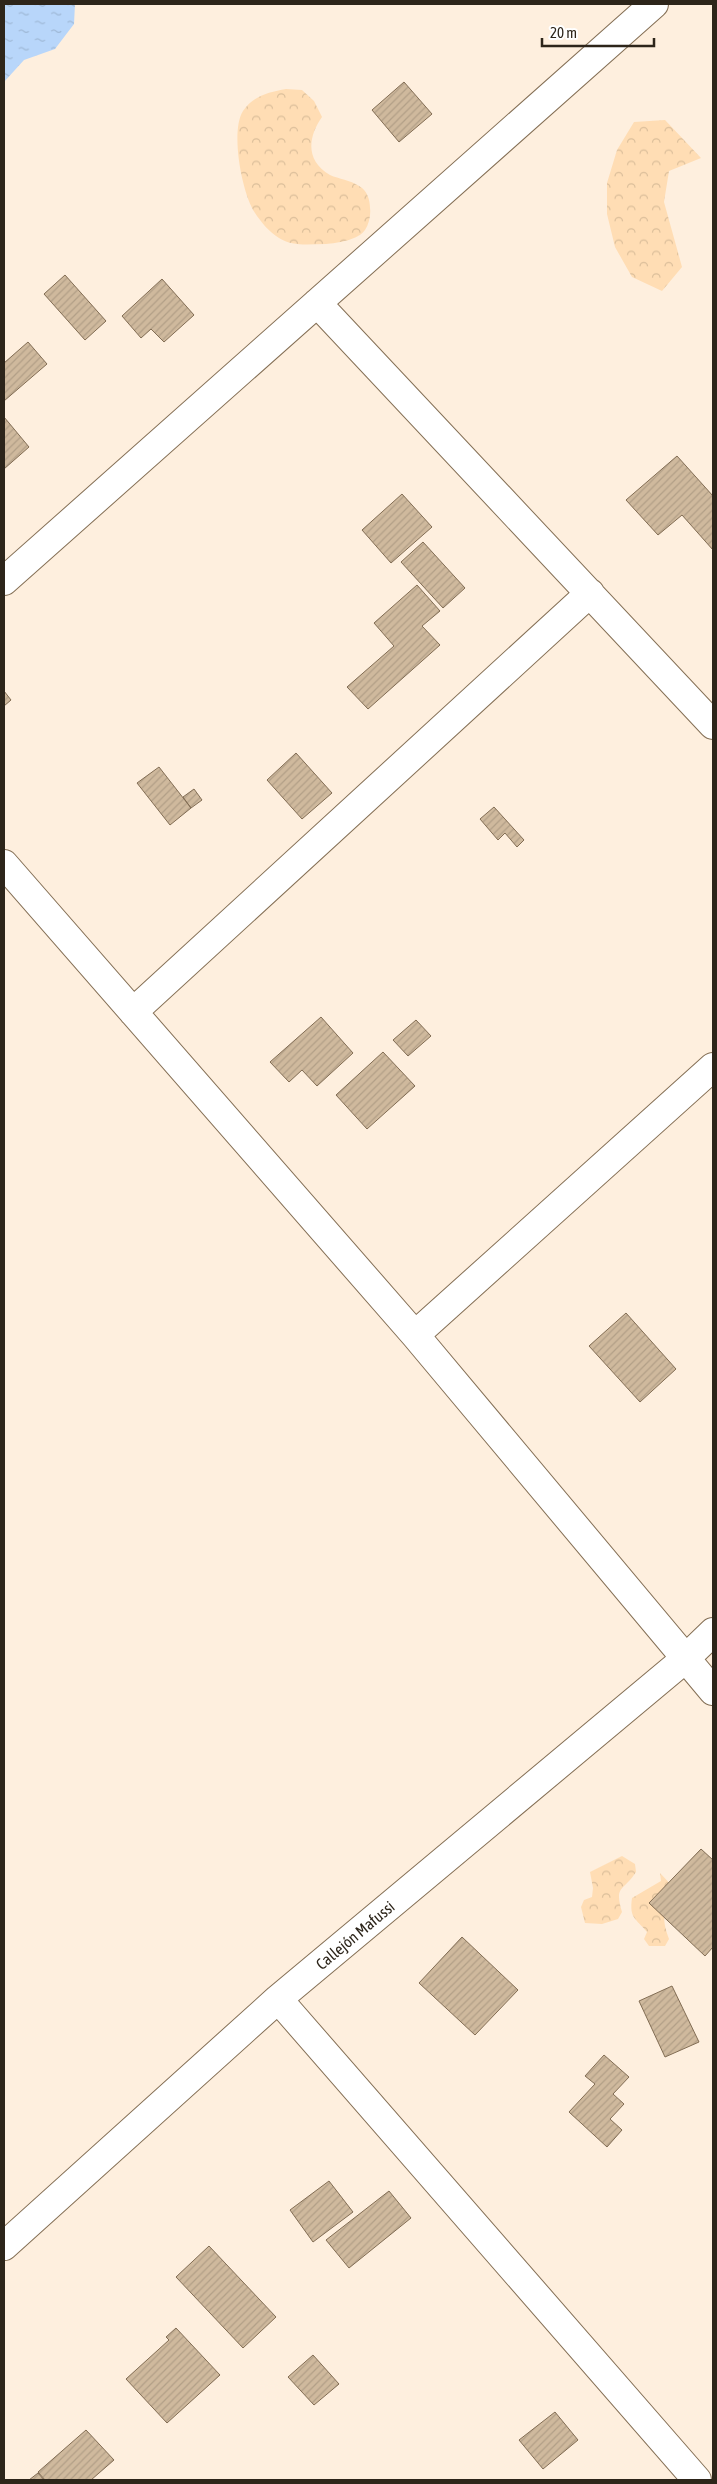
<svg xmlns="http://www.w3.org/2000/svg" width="717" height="2484" font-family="'Asap Condensed',sans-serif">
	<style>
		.forest { fill: url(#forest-crowns) }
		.water { fill: url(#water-ripples) }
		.building { fill: url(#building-hatch); stroke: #826d54 }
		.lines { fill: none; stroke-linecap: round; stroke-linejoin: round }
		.minor-casing { stroke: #846f55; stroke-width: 30 }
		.minor { stroke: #fff; stroke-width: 28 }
		.labels { text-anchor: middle; stroke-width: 4; stroke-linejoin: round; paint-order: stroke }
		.street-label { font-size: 16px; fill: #2d251a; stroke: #fff }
	</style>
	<defs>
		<pattern id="forest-crowns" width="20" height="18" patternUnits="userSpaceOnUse" patternTransform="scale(1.25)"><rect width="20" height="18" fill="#ffddb4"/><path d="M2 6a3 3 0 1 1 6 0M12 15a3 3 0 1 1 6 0" fill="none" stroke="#dbbe9a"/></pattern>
		<pattern id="water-ripples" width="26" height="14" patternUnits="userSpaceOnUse" patternTransform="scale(1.25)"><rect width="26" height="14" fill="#b8d6fa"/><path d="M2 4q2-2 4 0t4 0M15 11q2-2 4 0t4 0" fill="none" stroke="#9eb8d6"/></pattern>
		<pattern id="building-hatch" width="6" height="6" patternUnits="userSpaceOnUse" patternTransform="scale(1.25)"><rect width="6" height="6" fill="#cfb99d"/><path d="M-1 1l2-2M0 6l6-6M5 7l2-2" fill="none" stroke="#b29f87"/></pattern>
	</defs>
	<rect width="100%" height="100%" fill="#feefde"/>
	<path class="forest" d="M286,89L302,90L314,101L322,117C308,137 305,160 330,175C339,179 350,180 359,186C367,190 370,200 370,208C371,215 369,224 365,230C358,240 338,243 326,244C310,244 293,247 279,238C269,232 261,222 255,213C242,194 230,131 243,111C253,96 269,92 286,89Z
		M665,120L701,158L669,171L664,202L682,267L662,291L632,277L615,247L607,214V183L617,150L634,122Z
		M622,1856L635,1864L636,1872C623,1892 614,1885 622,1912L618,1919L602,1924L585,1923L581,1907L584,1900L592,1897L593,1888L590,1872Z
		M660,1873L674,1888C665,1911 660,1915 669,1939L665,1946H649L644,1939L647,1932C636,1918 629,1919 632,1898L661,1881Z"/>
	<path class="water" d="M4,4H75L74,24L55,49L24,60L4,82Z"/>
	<path class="building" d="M404,82L432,114L399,142L372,110Z
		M65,275L106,321L85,340L44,294Z
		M162,279L194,315L164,342L151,329L141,338L122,316Z
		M28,342L47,364L4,401V363Z
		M4,417L29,447L4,469Z
		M677,456L713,496V550L682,515L658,535L626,500Z
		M402,494L432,527L391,563L362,530Z
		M423,542L465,588L443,608L401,562Z
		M417,585L440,611L422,626L440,645L368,709L347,687L394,646L374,623Z
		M4,691L11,700L4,706Z
		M296,753L332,793L302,819L267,780Z
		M159,767L191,808L170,825L137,783Z
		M194,789L202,800L191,808L183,797Z
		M494,807L524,840L517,847L505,833L498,840L480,819Z
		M321,1017L353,1053L317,1086L302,1070L289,1082L270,1062Z
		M416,1020L431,1036L408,1056L393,1040Z
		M383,1052L415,1086L367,1129L336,1095Z
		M626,1313L676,1369L640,1402L589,1346Z
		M701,1849L713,1860V1947L705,1956L649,1903Z
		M462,1937L518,1990L475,2035L419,1983Z
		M672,1986L699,2042L665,2057L639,2001Z
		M604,2055L629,2077L613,2094L624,2104L610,2119L622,2130L607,2147L569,2112L595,2084L585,2076Z
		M329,2181L353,2212L313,2242L290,2210Z
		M389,2191L411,2218L349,2268L326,2240Z
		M209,2246L276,2317L243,2348L176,2277Z
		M176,2328L220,2375L167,2423L126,2379L169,2340L166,2337Z
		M313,2355L339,2384L314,2405L288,2377Z
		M555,2412L578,2440L543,2469L519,2440Z
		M86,2430L114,2460L91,2480H45L38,2472Z
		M38,2473L44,2480H29Z"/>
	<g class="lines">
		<defs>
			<path id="minor" d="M317,303L713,725
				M4,581L654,4
				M4,864L415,1335L713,1691
				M133,1012L590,593
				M415,1335L713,1067
				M278,1999L697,2480
				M4,2246L278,1999L685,1659L713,1632"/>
		</defs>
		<use href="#minor" class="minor-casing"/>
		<use href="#minor" class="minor"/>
	</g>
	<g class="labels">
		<g class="street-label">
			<text transform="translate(355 1935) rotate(-40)" y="6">Callejón Mafussi</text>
		</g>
	</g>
	<rect width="717" height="2484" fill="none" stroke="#2d251a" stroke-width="10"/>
	<path d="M542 38v8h112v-8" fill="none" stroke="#2d251a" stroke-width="2.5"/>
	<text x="550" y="38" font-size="15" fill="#2d251a" stroke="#ffffff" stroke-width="4" paint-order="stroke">20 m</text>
</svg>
